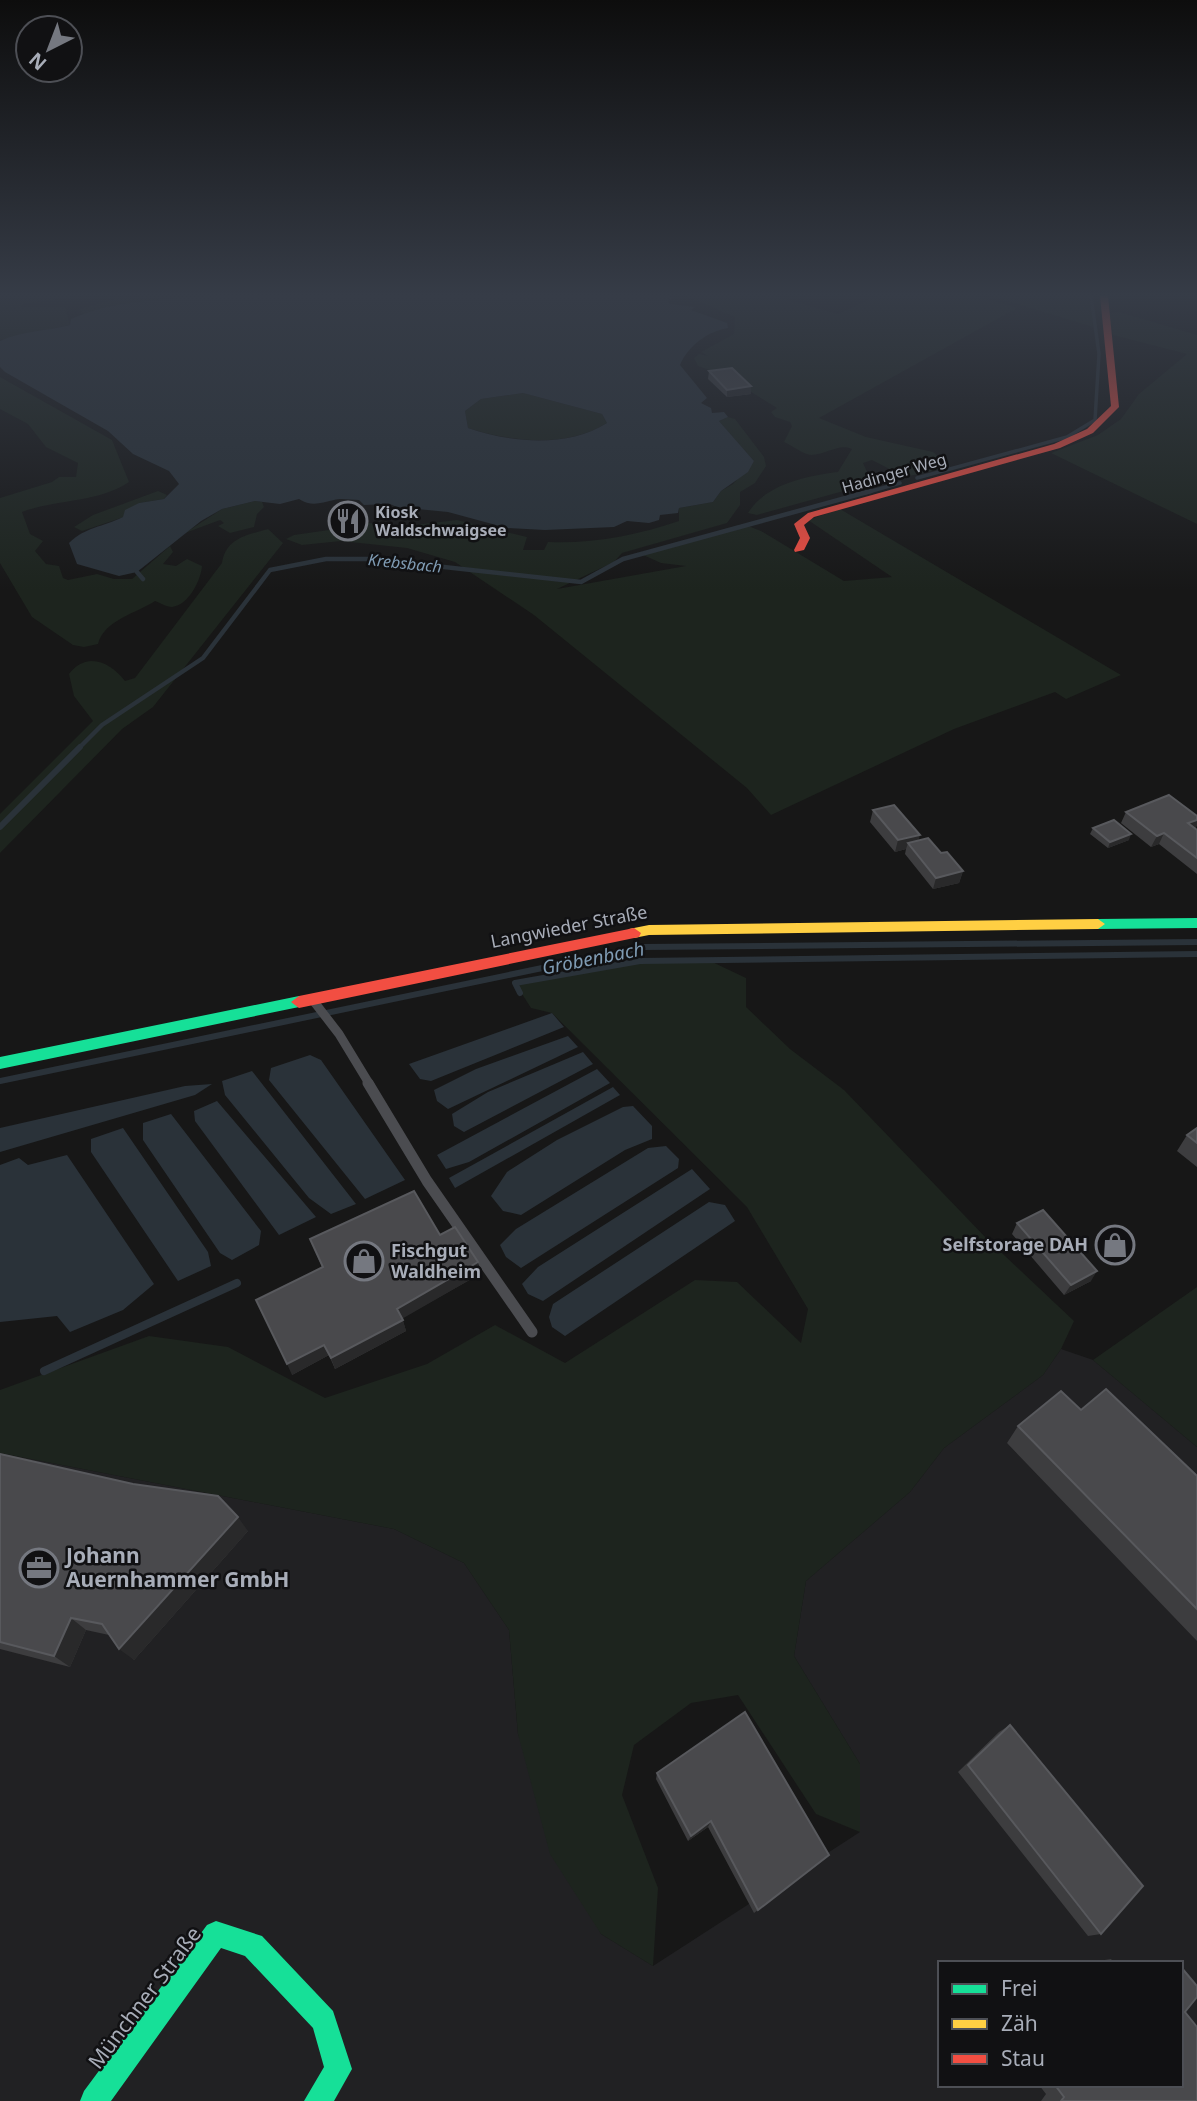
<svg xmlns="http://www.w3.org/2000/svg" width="1197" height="2101" font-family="'Noto Sans',sans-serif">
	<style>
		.built { fill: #212123; fill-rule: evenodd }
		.green { fill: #1d241e }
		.water { fill: #2a3239; fill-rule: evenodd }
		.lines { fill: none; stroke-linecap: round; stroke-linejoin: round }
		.stream-far3 { stroke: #2a3239; stroke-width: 3.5 }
		.stream-far2 { stroke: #2a3239; stroke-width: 4.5 }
		.stream-far1 { stroke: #2a3239; stroke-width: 6 }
		.stream { stroke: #2a3239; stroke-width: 8 }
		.lane-far1 { stroke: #4b4c50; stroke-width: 9 }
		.lane { stroke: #4b4c50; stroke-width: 11 }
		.fast { fill: #16e098; fill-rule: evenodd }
		.slow { fill: #ffcf43; fill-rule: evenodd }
		.jam { fill: #f24e42; fill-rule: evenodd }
		.wall { fill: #3d3d3f }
		.shaded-wall { fill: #29292a }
		.building { fill: #49494c; stroke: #58595d; stroke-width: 2 }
		.labels { text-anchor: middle; stroke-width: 5; stroke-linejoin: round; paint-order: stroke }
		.far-street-label { font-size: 16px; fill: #a8adb8; stroke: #111113 }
		.far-poi-label { font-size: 16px; font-weight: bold; fill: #a8adb8; stroke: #111113; text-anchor: start }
		.far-water-label { font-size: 16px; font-style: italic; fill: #7f9bb3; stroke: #111113 }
		.street-label { font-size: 18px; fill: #a8adb8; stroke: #111113 }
		.poi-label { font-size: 18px; font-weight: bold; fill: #a8adb8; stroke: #111113; text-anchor: end }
		.water-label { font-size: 19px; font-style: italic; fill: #7f9bb3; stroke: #111113 }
		.near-poi-label { font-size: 21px; font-weight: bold; fill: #a8adb8; stroke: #111113; text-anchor: start }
		.near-street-label { font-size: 21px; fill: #a8adb8; stroke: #111113 }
	</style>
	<rect width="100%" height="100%" fill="#171717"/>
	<path class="built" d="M1061,1349L1093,1360L1197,1447V2101H0V1453L394,1529L464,1563L509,1630L518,1734L601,1934L653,1966L860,1832V1764L794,1656L806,1581L910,1492L944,1448L1043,1375ZM940,1963H1181V2085H940Z"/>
	<path class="green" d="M0,296H77L23,304L21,307H65L70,325L0,340Z
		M145,296H214L148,302L82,314L79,309L116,299Z
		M687,296H775L838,314L877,296H977L1017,308L819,418L866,437L933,452L948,465L946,468L905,477L872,460L863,463L868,474L866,483L858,487L757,515L748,513C766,484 806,476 838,472L852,449C839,443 826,455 811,455C802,454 792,445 784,442L792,426L790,422L775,417L771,412L777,408L724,375L698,366L694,358L699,354L708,356L701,352L734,334L735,317Z
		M991,296H1090L1093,327Z
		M1119,312L1197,335V524L1051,453L1098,435L1121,419L1139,394L1187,354L1113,335L1109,313Z
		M0,377L112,440L129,482C98,503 56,499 22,512L30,534L43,541L35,551L46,564L59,566L63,578L68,580L97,574L114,579H132L170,546L173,552L163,564L176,566L187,559L202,566C201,580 189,605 172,607C167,607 160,603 155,601C137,613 104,620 98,644L84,647L73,645L32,617L0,563V498L52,482L59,477H76L78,463L46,447L28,424L0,409Z
		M523,393L602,414L607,423C567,448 512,442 468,428L465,411L481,399Z
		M728,417L735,419L764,457L766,466L755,483L740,492V505L727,523L622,553L614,562L557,589L686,566L661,563L641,554L743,524L761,531L844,581L892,577L808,520L840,509L1121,675L1066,699L1055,692L954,729L771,815L747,788L534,615L455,562L407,548L341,541L302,545L286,539L294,535L350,527L356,521L397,527L457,520L527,537L523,550H544L548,542C592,544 638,535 679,521V508L713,502L721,491L733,484L754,461L719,421Z
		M158,491L167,495L164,499L139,503L124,517L82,531L74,527L93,515Z
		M255,501L262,502L264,507L257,514L254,527L230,533L218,526L224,523L220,520L185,533L222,509Z
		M268,529L283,543L153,707L122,729L0,853V814L93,721L74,696L69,674C87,651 110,662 125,681L135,678L222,563C226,538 247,535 268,529Z
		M708,960L746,978V1007L790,1049L844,1090L987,1239L1074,1321L1061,1349L1043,1375L944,1448L910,1492L806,1581L794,1656L860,1764V1832L816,1814L738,1695L691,1703L634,1745L622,1795L658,1888L653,1966L601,1934L550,1854L518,1734L509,1630L464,1563L394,1529L0,1453V1390L149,1336L228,1347L325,1398L427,1364L495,1325L565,1363L695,1280L737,1282L801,1343L808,1309L747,1207L552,1013L531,1008L515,983L640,961Z
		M1197,1287V1447L1093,1360Z"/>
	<path class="water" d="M214,296H670L674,298L667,300L670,304L695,307L691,310L727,323L728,328C708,331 688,346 680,365L707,398L701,403L711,408L712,413L724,412L728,417L719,421L754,461L748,472L721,491L713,502L679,508L678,513L660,515L659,520L649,523L627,521L614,527L545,530L507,528L448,512L397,507L390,504L364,505L359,500C351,500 341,498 334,500C320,503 312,507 299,499L280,504L255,501L222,509L201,521L137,572L119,576L77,564L69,543C85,527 103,527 123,517L125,510L139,503L164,499L179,484L169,471L133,454L108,431L5,372L0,367V341C20,331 48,331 70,325L71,319C113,300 168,299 214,296ZM523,393L602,414L607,423C568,448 511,443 468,428L465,411L481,399Z
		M552,1013L564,1027L431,1081L420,1079L409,1064Z
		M568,1036L578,1047L448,1109L437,1101L434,1090L476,1069Z
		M583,1052L593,1064L464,1132L454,1126L452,1114L488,1092Z
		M310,1055L321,1060L405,1180L365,1199L269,1080L271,1068Z
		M597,1069L610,1083L469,1162L446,1169L437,1155Z
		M252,1071L356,1204L331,1214L309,1198L225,1095L222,1081Z
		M212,1084L195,1095L0,1152V1128L185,1086Z
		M613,1087L620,1095L455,1188L449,1178Z
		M217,1101L316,1217L279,1235L195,1121L194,1111Z
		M633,1106L652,1126V1139L625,1150L521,1215L503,1211L491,1196L507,1172L557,1140L623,1107Z
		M171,1114L261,1231L259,1245L232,1260L220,1253L143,1140V1123Z
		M123,1128L208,1252L211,1266L178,1281L91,1152V1139Z
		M666,1146L679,1159L678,1168L521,1268L506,1257L500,1245L516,1229L648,1148Z
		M67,1155L154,1284L123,1310L70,1332L57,1316L0,1322V1165L19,1158L28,1165Z
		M692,1169L710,1189L543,1301L528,1294L522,1284L538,1267Z
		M709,1202L725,1205L735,1221L565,1336L552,1327L549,1317L553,1304Z"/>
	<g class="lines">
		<path class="stream-far3" d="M917,478L1067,437L1095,420L1099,354L1091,296
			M865,493L900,483"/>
		<path class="stream-far2" d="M137,572L143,579
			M78,749L102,725L203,658L270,570L326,559H371L581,582L623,559L871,491"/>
		<path class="stream-far1" d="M0,827L80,747
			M520,993L515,983L640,961L1197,954
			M0,1081L643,947L1197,942"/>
		<path class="stream" d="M44,1371L237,1283"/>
		<path class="lane-far1" d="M312,999L339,1034L370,1085"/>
		<path class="lane" d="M368,1083L427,1181L532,1332"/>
		<path class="fast" d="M1197,918V928L1098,929L1091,924L1098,919Z
			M299,996L307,1002L304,1006L0,1069V1057Z
			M216,1921L262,1936L333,2011L352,2069L334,2101H304L324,2067L313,2028L245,1956L221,1948L111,2101H80L84,2091L207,1925Z"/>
		<path class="slow" d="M1098,919L1105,924L1098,929L649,935L634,938L627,933L629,929L649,925Z"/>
		<path class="jam" d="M1100,296H1108L1119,407L1093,433L1060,448L814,517L804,525L810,538L804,550L795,552L794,550L800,538L794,524L808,513L1054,444L1087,429L1111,406Z
			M634,928L641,933L639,937L299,1008L291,1002L299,996Z"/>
	</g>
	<path class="wall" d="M709,371L751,394L727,397L708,379Z
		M873,810L918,840L941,853L963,871L959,883L933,889L905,854L906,849L895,852L870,822Z
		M1126,812L1197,825L1195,829L1197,830V874L1159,844L1151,847L1121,823Z
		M1093,828L1129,840L1108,848L1090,834Z
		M1197,1128V1167L1177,1151L1187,1135Z
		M1017,1223L1091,1281L1064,1295L1012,1234Z
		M440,1235L480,1274L402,1318L406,1331L335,1369L329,1355L292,1375L322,1267L310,1239Z
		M1081,1410L1197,1476V1641L1007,1443L1018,1426Z
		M0,1454L248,1531L134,1660L109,1635L86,1630L70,1667L0,1649Z
		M1010,1725L1101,1934L1088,1936L958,1772L999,1732Z
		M657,1773L829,1855L754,1913L708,1827L688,1841L656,1779Z
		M1111,1959L1114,1963H1091L1092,1962Z
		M1185,2012L1197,2101H1041L1046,2094L1039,2085H1181Z"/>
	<path class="shaded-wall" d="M751,386V394L727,397V390Z
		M1197,820V825L1194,830L1188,823Z
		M1164,833L1159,844L1151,847L1157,836Z
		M1131,834L1129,840L1108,848L1110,842Z
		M920,835L917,846L908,843L906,849L895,852L898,840Z
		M963,871L959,883L933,889L936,878Z
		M478,1262L480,1274L400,1320L397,1309Z
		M1097,1271L1091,1281L1064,1295L1071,1285Z
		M403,1320L406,1331L335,1369L331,1358Z
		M324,1345L329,1355L292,1375L287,1364Z
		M238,1517L248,1531L134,1660L119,1649Z
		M71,1618L86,1630L70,1667L54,1656Z
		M711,1821L708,1827L688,1841L691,1836Z"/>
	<path class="building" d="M732,368L751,386L727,390L709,371Z
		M1169,795L1197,816V820L1188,823L1197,830V858L1164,833L1157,836L1126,812Z
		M894,805L920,835L898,840L873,810Z
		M1114,820L1131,834L1110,842L1093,828Z
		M928,838L941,853L947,852L963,871L936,878L908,843Z
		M1197,1128V1143L1187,1135Z
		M414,1191L440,1235L455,1227L478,1262L397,1309L403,1320L331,1358L324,1345L287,1364L256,1300L323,1267L310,1239Z
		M1043,1210L1097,1271L1071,1285L1017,1223Z
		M1106,1389L1197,1476V1609L1018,1426L1061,1391L1081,1410Z
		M0,1454L133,1484L218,1496L238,1517L119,1649L102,1624L71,1618L54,1656L0,1642Z
		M745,1712L829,1855L758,1910L711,1821L691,1836L657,1773Z
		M1010,1725L1143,1886L1101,1934L968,1765Z
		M1181,1967L1197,1986V1997L1185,2012L1197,2027V2101H1061L1064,2097L1055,2085H1181Z"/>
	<linearGradient id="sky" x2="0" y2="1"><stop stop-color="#0d0d0d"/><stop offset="0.5" stop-color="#363c47"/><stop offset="1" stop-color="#363c47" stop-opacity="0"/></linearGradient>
	<rect width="1197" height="590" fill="url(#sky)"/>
	<defs>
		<symbol id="restaurant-ring" viewBox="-11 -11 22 22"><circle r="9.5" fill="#111113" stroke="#757880" stroke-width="1.5"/><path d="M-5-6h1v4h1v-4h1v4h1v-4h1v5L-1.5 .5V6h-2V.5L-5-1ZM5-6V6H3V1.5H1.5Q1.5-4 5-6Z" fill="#757880"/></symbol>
		<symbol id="shop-ring" viewBox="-11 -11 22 22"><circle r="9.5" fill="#111113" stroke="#757880" stroke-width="1.5"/><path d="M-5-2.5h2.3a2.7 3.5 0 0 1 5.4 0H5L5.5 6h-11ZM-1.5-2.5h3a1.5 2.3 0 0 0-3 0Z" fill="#757880"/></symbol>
		<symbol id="office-ring" viewBox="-11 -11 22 22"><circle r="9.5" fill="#111113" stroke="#757880" stroke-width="1.5"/><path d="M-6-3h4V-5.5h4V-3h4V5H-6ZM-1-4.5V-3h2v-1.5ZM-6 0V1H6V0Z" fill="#757880"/></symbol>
	</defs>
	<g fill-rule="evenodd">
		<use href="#restaurant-ring" x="326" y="499" width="44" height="44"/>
		<use href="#shop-ring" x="1093" y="1223" width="44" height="44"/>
		<use href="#shop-ring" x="342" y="1239" width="44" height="44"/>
		<use href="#office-ring" x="17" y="1546" width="44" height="44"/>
	</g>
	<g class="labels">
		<g class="far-street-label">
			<text transform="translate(894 473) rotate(-16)" y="6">Hadinger Weg</text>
		</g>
		<g class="far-poi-label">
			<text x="375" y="518">Kiosk<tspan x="375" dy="18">Waldschwaigsee</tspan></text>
		</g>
		<g class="far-water-label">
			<text transform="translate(405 563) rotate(6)" y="6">Krebsbach</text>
		</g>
		<g class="street-label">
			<text transform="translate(569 927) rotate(-11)" y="6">Langwieder Straße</text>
		</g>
		<g class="poi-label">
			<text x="1088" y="1251">Selfstorage DAH</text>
			<text x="391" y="1257" text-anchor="start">Fischgut<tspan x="391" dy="21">Waldheim</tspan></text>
		</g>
		<g class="water-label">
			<text transform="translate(593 958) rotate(-11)" y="7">Gröbenbach</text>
		</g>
		<g class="near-poi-label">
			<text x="66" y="1563">Johann<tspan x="66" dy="24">Auernhammer GmbH</tspan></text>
		</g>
		<g class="near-street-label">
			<text transform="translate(145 1998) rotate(-53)" y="7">Münchner Straße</text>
		</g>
	</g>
	<rect x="938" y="1961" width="245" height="126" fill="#111113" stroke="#4d4f55" stroke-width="2"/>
	<rect x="952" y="1984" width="35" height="10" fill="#16e098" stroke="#4d4f55" stroke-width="2"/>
	<text x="1001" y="1996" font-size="21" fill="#a8adb8">Frei</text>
	<rect x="952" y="2019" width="35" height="10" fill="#ffcf43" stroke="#4d4f55" stroke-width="2"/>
	<text x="1001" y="2031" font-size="21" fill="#a8adb8">Zäh</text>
	<rect x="952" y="2054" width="35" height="10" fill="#f24e42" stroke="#4d4f55" stroke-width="2"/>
	<text x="1001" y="2066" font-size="21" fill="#a8adb8">Stau</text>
	<g transform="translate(49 49) rotate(222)"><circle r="33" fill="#111113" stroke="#4d4f55" stroke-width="2"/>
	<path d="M0-5L12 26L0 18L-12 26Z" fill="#757880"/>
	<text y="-10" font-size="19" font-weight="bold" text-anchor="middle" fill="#a8adb8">N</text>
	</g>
</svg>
